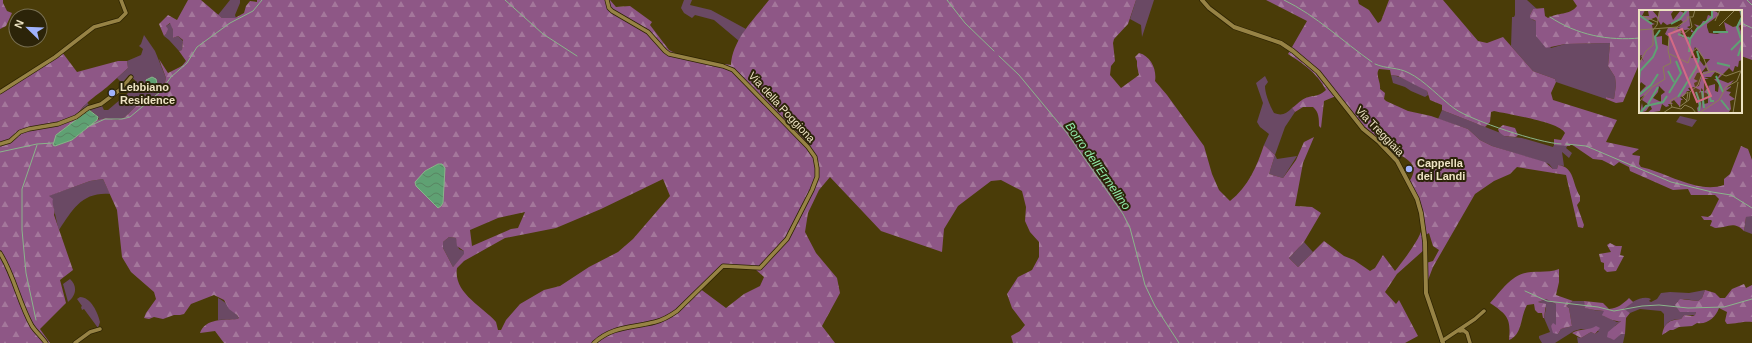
<svg xmlns="http://www.w3.org/2000/svg" width="1752" height="343" font-family="Helvetica,sans-serif">
	<style>
		.green { fill: #6a4964 }
		.forest { fill: url(#forest-firs); fill-rule: evenodd }
		.water { fill: url(#water-waves); stroke: #8ab58b }
		.lines { fill: none; stroke-linecap: round; stroke-linejoin: round }
		.stream { stroke: #8ab58b; stroke-width: 1 }
		.minor-casing { stroke: #2d2302; stroke-width: 5 }
		.tertiary-casing { stroke: #2d2302; stroke-width: 5.5 }
		.minor { stroke: #978345; stroke-width: 3.5 }
		.tertiary { stroke: #978345; stroke-width: 4 }
		.poi-dot { fill: #a0b3fd; stroke: #2c2409; stroke-width: 1.5 }
		.labels { text-anchor: middle; stroke-width: 4; stroke-linejoin: round; paint-order: stroke }
		.poi-label { font-size: 11px; font-weight: bold; fill: #ede3c3; stroke: #2c2409; text-anchor: start }
		.street-label { font-size: 11px; fill: #ede3c3; stroke: #2c2409 }
		.water-label { font-size: 12px; font-style: italic; fill: #92eead; stroke: #2c2409 }
		.inset-river { fill: none; stroke: #5fa173; stroke-width: 2 }
		.inset-road { fill: none; stroke: #8b7f53; stroke-width: 1 }
		.view { fill: #d36985; fill-opacity: 0.15; stroke: #d36985; stroke-width: 2 }
		.inset-edge { fill: none; stroke: #ede3c3; stroke-width: 2 }
	</style>
	<defs>
		<pattern id="forest-firs" width="22" height="20" patternUnits="userSpaceOnUse"><rect width="22" height="20" fill="#8e5786"/><path d="M5 1l3.5 6h-7zM16 11l3.5 6h-7z" fill="#a4779b"/></pattern>
		<pattern id="water-waves" width="16" height="10" patternUnits="userSpaceOnUse"><rect width="16" height="10" fill="#5fa173"/><path d="M0 5q4-4 8 0t8 0" fill="none" stroke="#588562"/></pattern>
	</defs>
	<rect width="100%" height="100%" fill="#4a3c08"/>
	<path class="green" d="M230,0H240V3L235,15L236,18H222L218,15Z
		M684,0H692L690,5L711,10L746,29L739,41L714,20L695,15L692,18L684,13L681,8Z
		M1136,0H1154L1142,37L1141,25L1130,19Z
		M1515,0H1527L1538,10L1533,9L1530,15L1533,20L1536,21L1537,30L1551,48L1565,44L1610,43L1608,66L1615,77L1616,85L1614,99L1606,97V99L1556,82L1555,79L1533,71L1511,46L1512,17H1514L1515,15Z
		M171,23L173,30V38L178,36L183,41L182,50L179,51L169,40L164,36L166,34L167,29L166,26Z
		M144,35L155,51L166,78L164,86L160,92L150,99L138,104L125,117L117,120L106,118L97,120L99,118L90,110L75,121L76,117L87,102L91,109L104,104L102,106L104,110H108L128,93L137,82L129,75L122,83L117,78L128,68L127,61L141,55L143,49L139,46L141,44Z
		M1391,75C1401,76 1419,85 1427,91L1428,95L1425,97L1411,91L1405,87L1393,83Z
		M1265,76L1268,82L1265,86C1265,94 1270,106 1274,113C1282,116 1286,114 1292,108L1295,112L1285,127L1275,155L1277,159L1297,156L1283,178L1269,174L1275,155L1264,145L1269,134L1260,127L1257,122L1263,103L1256,83Z
		M1442,110L1498,132L1502,133L1504,136L1522,138L1553,147L1554,145H1568L1566,148L1572,153L1569,158L1562,152L1564,166L1558,165L1557,169H1553L1549,164L1492,146L1480,140L1468,129L1438,119Z
		M1680,116L1697,120L1692,127L1676,122Z
		M103,179L110,194C82,192 73,209 59,230C55,218 55,206 48,196L90,181Z
		M1750,215L1752,216V234L1744,231L1746,217Z
		M449,237L456,238L459,249L464,251L465,254L453,267L443,248V242Z
		M1304,242L1313,252L1298,267L1289,258Z
		M70,279C78,286 76,296 68,302L63,284Z
		M1705,290L1702,298L1698,301L1684,299L1677,302L1690,311L1696,312L1695,315H1684L1681,319C1673,319 1667,321 1664,328V314L1661,311L1640,309L1630,313L1624,310C1629,302 1643,295 1651,299L1649,301L1651,302L1657,299L1661,293L1670,292L1689,293Z
		M80,297C91,297 98,313 100,322L98,328L84,309L82,310L81,307L82,306L77,299Z
		M218,298C225,301 235,312 239,318L237,319L218,320Z
		M1546,299L1556,304V325L1551,326L1558,334L1561,329L1572,326L1569,308L1566,306L1573,301H1584L1586,308C1592,310 1598,311 1605,311L1604,316L1617,322L1622,320L1615,326L1610,338L1612,339L1621,334H1625L1623,343H1578L1577,337L1581,338L1591,332L1595,334L1599,331L1581,329L1574,331L1555,343H1542L1539,338V336L1550,332L1544,318L1546,308L1542,303L1538,302Z"/>
	<path class="forest" d="M0,0H3V3L7,11L12,13L6,26L0,29Z
		M188,0H201L222,18H235L244,13L246,6L250,1L257,2V0H610L616,7L630,6L652,22L650,25L669,50L683,57L722,66L725,64L731,65C732,40 755,18 769,0H1136L1128,24L1114,39L1113,43L1115,61L1111,66L1110,75L1121,88L1139,75L1137,66V61L1135,57L1139,53C1151,56 1157,70 1155,81L1167,95L1204,146L1212,174L1219,190L1230,201C1248,187 1257,166 1264,145L1275,155L1269,174L1283,178L1296,160L1304,142L1314,137L1303,163L1295,206L1312,207L1321,213L1304,242L1289,258L1298,267L1324,241L1344,256L1354,260L1370,271L1375,268L1383,255L1395,271C1403,261 1418,242 1422,229C1426,218 1413,193 1409,182C1417,169 1415,164 1402,156L1397,160L1363,129L1336,96L1324,101L1321,128L1319,126C1319,119 1319,112 1313,107H1303L1295,112L1292,108C1295,106 1299,102 1302,100C1311,94 1316,99 1326,90C1316,72 1305,65 1288,54L1307,21L1266,0H1358L1359,4L1369,10L1378,23L1381,21L1389,0H1443L1478,41L1487,43L1503,37L1533,71L1555,79L1556,82L1551,93L1553,100L1617,120L1606,142L1639,149L1632,154L1633,155L1640,156L1639,164L1641,167C1666,172 1697,194 1724,185V179L1730,174L1741,146L1748,149L1752,160V216L1746,217L1744,231C1734,220 1726,228 1716,228C1714,228 1712,226 1710,226L1712,221L1711,220H1704L1701,216L1708,217L1711,215L1719,199L1715,195H1691L1688,189L1673,190L1630,171L1629,167L1619,162L1614,166L1602,160L1593,159L1571,144L1570,146L1554,145V139L1561,140L1565,133C1560,122 1507,114 1494,111L1491,112L1490,122L1485,127L1442,110V105L1430,100L1427,91L1398,76L1391,75L1390,70L1379,69C1375,75 1381,82 1380,89L1385,93L1384,99L1386,101L1408,111L1431,116L1468,129L1480,140L1492,146L1545,162L1553,169H1557L1558,165C1575,167 1572,184 1580,196V201L1577,205L1584,225L1583,228L1578,227L1566,175L1517,167L1510,174L1494,181L1475,194L1433,267L1428,280L1426,281V263L1433,261L1439,250L1433,246L1429,233L1424,236L1425,249L1397,274L1385,292L1396,304L1399,300L1418,336L1405,343H1013L1011,336L1020,331L1025,325L1012,308L1007,294L1018,277L1032,270L1039,257V242L1030,232L1025,221L1026,207L1022,191L1001,180L991,181L958,206L944,229L942,252L881,231L830,177L819,190L808,213L805,232L816,253L837,278L840,293L822,326L835,343H224L215,331L200,333C205,318 225,320 237,319L239,318L237,315L229,309L224,300L214,295L191,304L184,314L180,315H174L163,319L154,317L149,319L144,318L146,313L156,299L154,292L131,272L122,257L117,210L103,179L90,181L49,196L53,199C51,205 56,209 54,215L73,270L60,280L66,303L40,329L50,343H0V92L62,52L77,72L118,61H127L128,68C121,74 114,81 107,87C95,97 80,105 75,121L56,135L55,146L72,140L97,120L106,118L117,120L125,117L138,104L150,99L160,92L164,86L166,78L159,59L168,73L182,66L186,61L179,51L182,50L183,40L178,36L173,38V30L170,23L166,26L168,29L166,34L164,36L159,24L168,15L177,20ZM438,164L443,180V203L438,208L416,186L425,171ZM663,179L670,196L633,239L618,252L589,267L560,286L544,290L520,304L506,320L501,330H498L496,322C482,306 453,293 457,268L464,261L505,238L556,228L601,209ZM525,212L518,228L511,229L472,246L470,230L498,218ZM449,237L456,238L457,246L464,251V254L453,267L443,248V242ZM723,266L755,269L764,277L760,286L744,294L726,308L699,288Z
		M1573,0H1752V60L1741,56V11H1640V62L1623,102L1616,103L1606,99V97L1614,99L1616,85L1615,77L1608,66L1610,43L1565,44L1546,48L1536,36V21L1530,18V15L1533,9L1544,8L1545,16L1548,18C1558,12 1569,16 1577,6Z
		M1503,125L1515,128L1518,135L1516,137L1504,136L1499,132L1498,129Z
		M1610,243L1616,246H1622L1620,255L1624,256L1616,271L1607,272L1604,269V263L1601,262L1599,254L1611,252L1607,245Z
		M1559,269V282L1556,295L1573,301L1566,306L1569,308L1572,326L1561,329L1558,334L1553,333L1551,326L1553,323L1556,325V304L1546,299L1538,302L1546,304L1544,318H1543L1542,313H1538L1535,310L1534,304L1527,305C1520,317 1523,334 1509,340C1511,319 1508,315 1490,303C1502,290 1512,273 1531,272C1540,271 1550,273 1559,269Z
		M1744,284L1746,288L1752,285V322C1743,321 1737,324 1727,324L1725,321L1727,312L1719,308C1716,317 1707,325 1697,323L1692,326L1679,327L1673,330H1670L1662,335C1664,323 1669,320 1681,319L1684,315L1693,316L1695,315L1696,312H1680L1675,305L1680,299L1698,301L1702,298L1705,290L1715,293L1720,298H1725L1732,289Z
		M1629,298L1633,302L1624,309L1630,313L1626,318L1625,334H1621L1614,340L1607,337L1608,332L1621,321C1615,322 1607,318 1602,315L1604,311C1598,310 1592,310 1585,308L1584,301L1603,303L1609,309C1618,308 1623,304 1629,298Z
		M1596,326L1600,328L1595,334L1591,332L1581,338L1572,333C1580,328 1589,331 1596,326Z"/>
	<path class="water" d="M152,77L156,79L157,84L151,90L148,88L146,80Z
		M89,110L98,117L97,120L72,140L55,146L53,145L56,135Z
		M438,164H442L445,168L443,203L441,206L438,208L416,186L415,182L425,171Z"/>
	<g class="lines">
		<path class="stream" d="M505,0L543,34L577,56
			M947,0L965,23L994,51
			M1284,0C1317,16 1342,41 1372,62
			M1747,0L1752,5
			M1550,17C1577,35 1608,41 1640,38
			M1741,23L1752,28
			M999,56L1019,75L1067,133L1123,214L1130,228L1145,285L1155,306L1179,343
			M1375,64C1386,69 1398,67 1409,73C1424,80 1441,99 1455,109C1473,121 1539,143 1561,144
			M87,127L105,119H122L130,117L160,92L171,77L187,63L197,47L230,23L253,11L262,0
			M1566,144L1586,146L1671,182L1712,192L1731,195L1752,208
			M0,152L37,144L53,143
			M1525,291L1547,301L1598,307L1614,311L1642,306L1659,305L1688,308L1724,307L1752,299
			M36,320L26,273L22,230V189L37,145"/>
		<defs>
			<path id="minor" d="M0,92L55,57L94,27L119,20L126,13L121,0
				M0,144L10,141L20,132L29,129L58,124L76,117L88,108L101,104L121,89L131,77
				M0,253C14,275 19,303 32,326C36,332 42,337 46,343
				M1460,331L1463,330L1467,333L1470,343
				M1442,341L1475,319L1484,311
				M75,343L90,332L100,329
				M594,343C612,326 632,328 655,322C663,320 670,316 677,311L723,266L760,268L787,239L812,190L817,177V168L815,157L808,147L733,70L723,66L669,54L665,51L648,32L612,11L609,8L607,0"/>
			<path id="tertiary" d="M1202,0L1209,8L1234,27L1281,43L1293,51L1318,72L1363,129L1379,142L1397,161L1417,199L1421,213L1425,242L1426,293L1443,343"/>
		</defs>
		<use href="#minor" class="minor-casing"/>
		<use href="#tertiary" class="tertiary-casing"/>
		<use href="#minor" class="minor"/>
		<use href="#tertiary" class="tertiary"/>
	</g>
	<g class="poi-dot">
		<circle cx="112" cy="93" r="4"/>
		<circle cx="1409" cy="169" r="4"/>
	</g>
	<g class="labels">
		<g class="poi-label">
			<text x="120" y="91">Lebbiano<tspan x="120" dy="13">Residence</tspan></text>
			<text x="1417" y="167">Cappella<tspan x="1417" dy="13">dei Landi</tspan></text>
		</g>
		<g class="street-label">
			<text transform="translate(782 107) rotate(47)" y="4">Via della Poggiona</text>
			<text transform="translate(1380 131) rotate(46)" y="4">Via Treggiaia</text>
		</g>
		<g class="water-label">
			<text transform="translate(1098 166) rotate(55)" y="4">Borro dell'Ermellino</text>
		</g>
	</g>
	<g transform="translate(1639 10)">
		<rect width="103" height="103" fill="#4a3c08"/>
		<path d="M0,0H6L3,6H10L9,1L6,0H13L19,7L20,0H35L32,4L34,10L41,1L45,3L46,0H50L51,16L48,17L51,19L46,20L38,18L42,22L41,26L48,29L50,26L51,29L54,22H52V19L55,22L58,17L55,14L61,16L64,11H67L69,5L72,6V0L78,2L80,5L68,14V17L70,23L78,24L87,21L85,12L94,17L98,16L102,7L100,0H102L103,14L100,16L103,24V50L100,51L99,57L96,56L94,62L90,58L79,69L89,73L95,70L88,78L92,76V77L87,81L92,82L90,85L96,89L91,91L92,99L90,102L59,103L58,98L60,96L57,88L62,93V99L64,80L62,78V82L60,83L61,80L55,77L49,78L51,81H48L45,86L41,87L44,90H42L41,97L35,90L32,92L37,97L34,94H29L30,96L27,97L23,94L21,101L8,103L13,99L11,95L7,101L1,103L3,93L4,99L9,94L3,90L6,85L0,88L1,82L7,76L2,72L0,76V51L3,49L5,52L2,46L0,50L3,45L0,46ZM17,7L22,15L24,12L28,15L42,10L44,12L40,17L29,18L26,24L30,27L29,36L23,34V26L17,27L15,25L13,15L16,14L8,11ZM56,37L65,49H71L65,56L59,48H52ZM67,57L69,61L64,62L60,76L56,77L55,73L59,71L55,69L58,63L63,62ZM76,62L81,64L78,69H75L80,74L79,82L76,81V74L69,76L70,77L65,82L69,84V93L65,94V69H70L65,67H72ZM20,76L26,82L22,85V92L14,88L19,82Z" fill="#8e5786" fill-rule="evenodd"/>
		<path class="inset-river" d="M102,0L103,7L98,17L103,32M0,5L13,14M32,14L41,9L48,0M74,22H89M39,24L51,29M92,40L102,30M50,42L51,29L58,19L73,7V0M99,46L103,34M78,53L91,56M57,58L60,48L58,41M29,61L35,72M77,66L84,82M0,69L1,61L14,47L18,38L16,27L21,20M68,79L72,91H75M63,81L65,98M57,82L61,93L60,101M30,83L42,63L37,51M0,85L12,75L19,64M39,87L57,58M82,90L90,100M9,94L19,77M1,103L7,96L24,92L28,86"/>
		<path class="inset-road" d="M4,6L18,12M76,11L81,0M80,16L96,0M37,18L45,24L53,17L51,8M0,20L38,17L49,9L48,7H54L56,0M31,44L49,53L53,42L58,38L65,49L70,62M0,54L7,41L14,35V20L18,15L21,0M0,92L13,77L26,69L24,57L32,53L29,40L30,27L38,17M47,92L48,89L49,82L43,86L47,90M46,95L53,98L57,103M33,97L31,91L38,87M40,97L50,90L51,82L59,75L63,64L75,61L87,66L101,61M24,103L33,97L42,99L46,95M60,103L80,90L87,77L98,71L103,58M94,103L99,72"/>
		<path class="view" d="M43,19L72,86L58,92L30,24Z"/>
		<rect width="103" height="103" class="inset-edge"/>
	</g>
	<g transform="translate(28 28) rotate(293)"><circle r="19" fill="#2c2409" stroke="#797053"/>
	<path d="M0-3L7 15L0 10L-7 15Z" fill="#a0b3fd"/>
	<text y="-6" font-size="11" font-weight="bold" text-anchor="middle" fill="#ede3c3">N</text>
	</g>
</svg>
